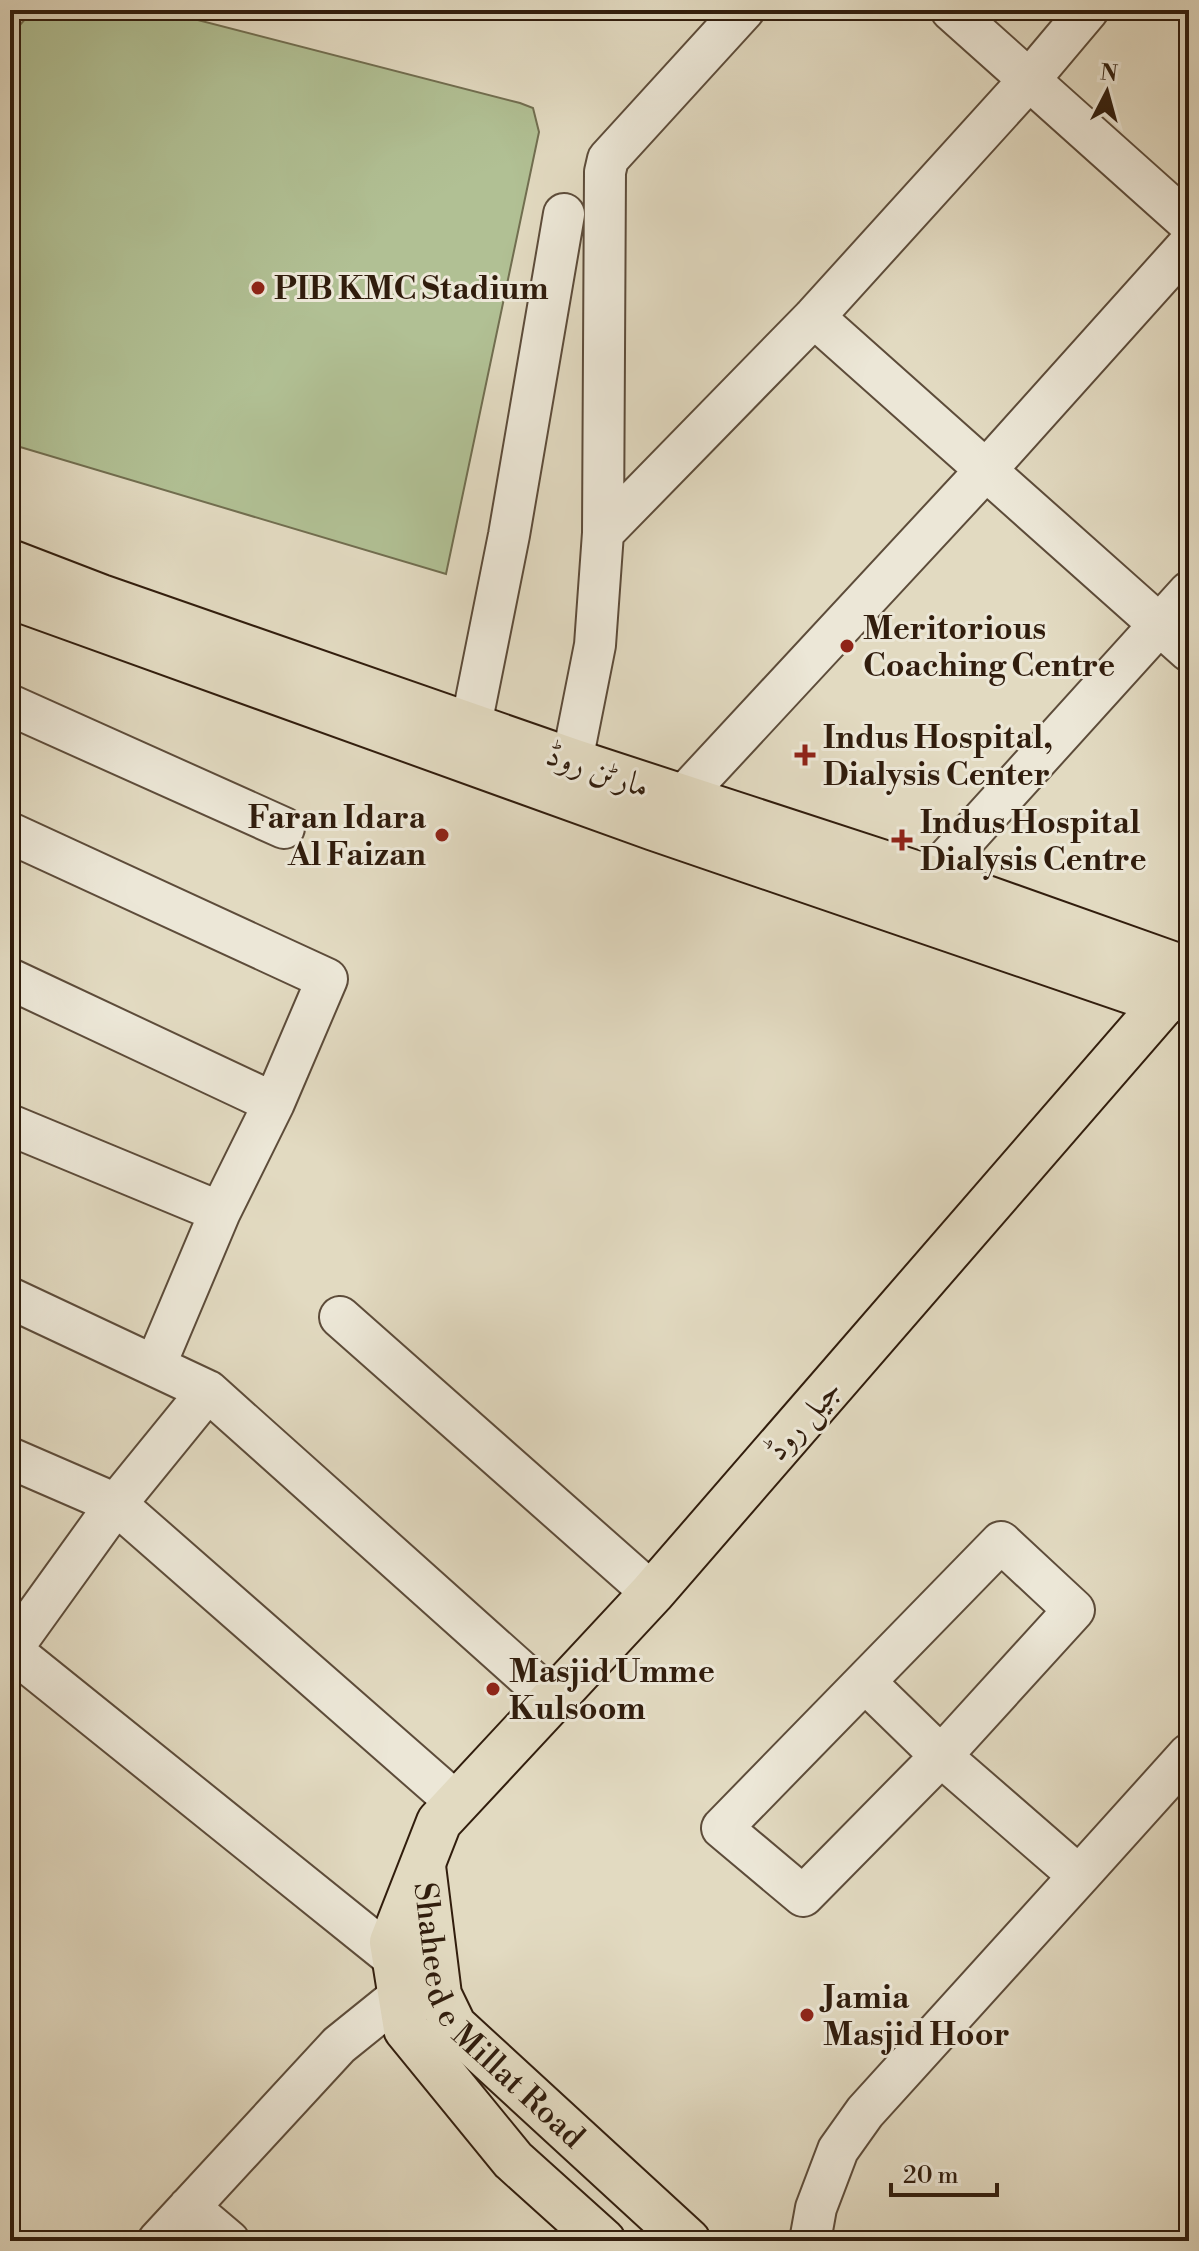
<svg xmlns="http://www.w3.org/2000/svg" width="1199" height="2251" font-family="'Libre Bodoni',Amiri,serif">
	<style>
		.green { fill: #b1c094; stroke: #716e50; stroke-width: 2 }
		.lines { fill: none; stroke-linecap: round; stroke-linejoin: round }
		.minor-casing { stroke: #5d4c3a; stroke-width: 44 }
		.major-casing { stroke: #311d0d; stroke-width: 48 }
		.minor { stroke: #ece7d7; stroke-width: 40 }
		.major { stroke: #e2dac1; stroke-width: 44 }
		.poi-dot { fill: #8f2418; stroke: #ece7d7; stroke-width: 3 }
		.labels { text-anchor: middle; stroke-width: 6; stroke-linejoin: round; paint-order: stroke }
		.poi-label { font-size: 32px; font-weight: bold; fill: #311d0d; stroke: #ece7d7; text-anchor: start }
		.street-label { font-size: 32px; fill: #311d0d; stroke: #ece7d7 }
	</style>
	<rect width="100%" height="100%" fill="#e2dac1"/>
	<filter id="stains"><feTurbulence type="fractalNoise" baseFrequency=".0025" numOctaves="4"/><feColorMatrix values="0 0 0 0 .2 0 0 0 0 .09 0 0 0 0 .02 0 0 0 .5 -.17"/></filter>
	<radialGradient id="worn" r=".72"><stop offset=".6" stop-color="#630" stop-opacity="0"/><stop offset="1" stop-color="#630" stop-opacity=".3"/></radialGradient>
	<path class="green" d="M33,10H159L520,103L533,108L539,132L446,574L10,444V43L12,34Z"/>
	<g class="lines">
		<defs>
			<path id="minor" d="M951,10L1189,223
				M814,317L1189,651
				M603,533L814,317L1029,80L1088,10
				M10,705L284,828
				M471,725L509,535L564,214
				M572,761L595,645L603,533L605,172L608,159L744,10
				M662,819L986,470L1189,244
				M10,833L327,979L274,1103L220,1212L155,1366
				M913,900L930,878L1189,592
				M10,979L274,1103
				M10,1125L220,1212
				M10,1298L208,1391L553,1700
				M340,1317L652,1593
				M10,1458L116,1504L457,1803
				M1001,1542L1074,1610L941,1756L803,1896L722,1828Z
				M10,1649L395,1959
				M11,1650L116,1504L208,1391
				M865,1682L941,1756L1079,1876L1189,1754
				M189,2207L229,2241
				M158,2241L339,2045L401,1995
				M810,2241L816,2208L838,2150L865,2112L1079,1876"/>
			<g id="major">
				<path d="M10,562L101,597L572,761L930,878L1189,970"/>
				<path d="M10,596L654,828L1165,1003"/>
				<path id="s1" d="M423,1866L439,1995L454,2026L688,2241"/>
				<path d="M603,2241L513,2160L406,2029L392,1942L439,1822L652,1593L1189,974"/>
			</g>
		</defs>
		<use href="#minor" class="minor-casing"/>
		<use href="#major" class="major-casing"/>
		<use href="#minor" class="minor"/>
		<use href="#major" class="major"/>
	</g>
	<g class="poi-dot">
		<circle cx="258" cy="288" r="8"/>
		<circle cx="847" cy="646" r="8"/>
		<path d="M801 743h8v8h8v8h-8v8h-8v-8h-8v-8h8z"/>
		<circle cx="442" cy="835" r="8"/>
		<path d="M898 828h8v8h8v8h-8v8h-8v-8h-8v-8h8z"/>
		<circle cx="493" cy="1689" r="8"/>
		<circle cx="807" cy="2015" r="8"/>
	</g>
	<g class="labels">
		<g class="poi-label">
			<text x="274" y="299">PIB KMC Stadium</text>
			<text x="863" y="639">Meritorious<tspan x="863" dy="37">Coaching Centre</tspan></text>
			<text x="823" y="748">Indus Hospital,<tspan x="823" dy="37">Dialysis Center</tspan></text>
			<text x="426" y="828" text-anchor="end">Faran Idara<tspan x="426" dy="37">Al Faizan</tspan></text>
			<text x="920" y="833">Indus Hospital<tspan x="920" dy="37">Dialysis Centre</tspan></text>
			<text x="509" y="1682">Masjid Umme<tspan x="509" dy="37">Kulsoom</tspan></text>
			<text x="823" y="2008">Jamia<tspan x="823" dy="37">Masjid Hoor</tspan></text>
		</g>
		<g class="street-label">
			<text transform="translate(598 770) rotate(19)" y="11">مارٹن روڈ</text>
			<text transform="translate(803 1419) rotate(-49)" y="11">جیل روڈ</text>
			<text dy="11" stroke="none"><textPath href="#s1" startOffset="176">Shaheed e Millat Road</textPath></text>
		</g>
	</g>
	<rect width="1199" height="2251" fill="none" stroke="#e2dac1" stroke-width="40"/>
	<rect x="12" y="12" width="1175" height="2227" fill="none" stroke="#311d0d" stroke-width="4"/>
	<rect x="20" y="20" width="1159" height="2211" fill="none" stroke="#311d0d" stroke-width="2"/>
	<g transform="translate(1107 92) rotate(6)" stroke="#ece7d7" stroke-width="6" paint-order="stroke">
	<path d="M0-6L14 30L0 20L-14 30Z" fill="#311d0d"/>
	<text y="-12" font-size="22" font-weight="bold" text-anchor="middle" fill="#311d0d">N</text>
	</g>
	<path d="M891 2183v12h106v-12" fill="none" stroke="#311d0d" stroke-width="4"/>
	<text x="903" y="2183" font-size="24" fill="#311d0d" stroke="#ece7d7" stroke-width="6" paint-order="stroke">20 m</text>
	<rect width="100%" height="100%" filter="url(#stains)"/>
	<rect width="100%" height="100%" fill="url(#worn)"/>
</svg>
